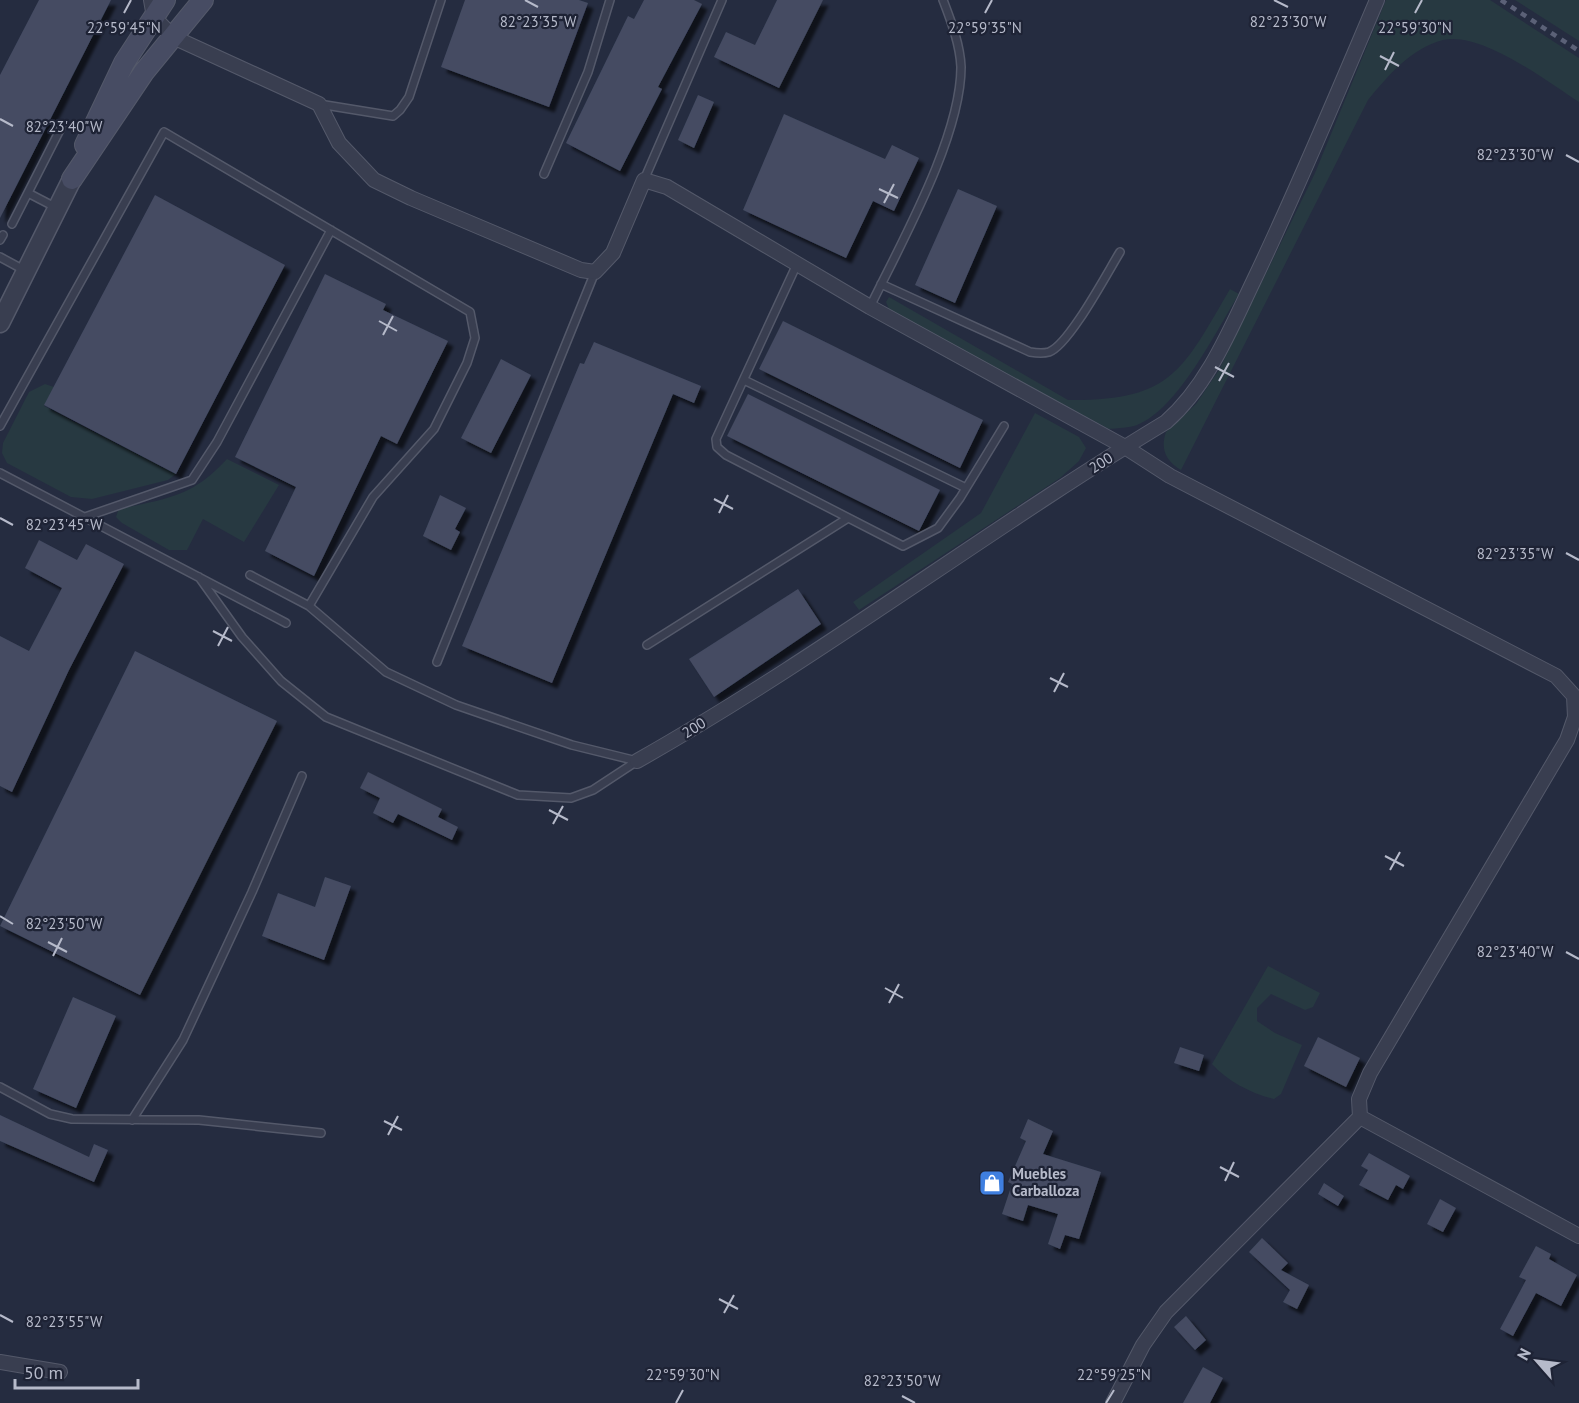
<svg xmlns="http://www.w3.org/2000/svg" width="1579" height="1403" font-family="'PT Sans',sans-serif">
	<style>
		.green { fill: #273941 }
		.building { fill: #444b62; filter: url(#shadow) }
		.lines { fill: none; stroke-linecap: round; stroke-linejoin: round }
		.service-casing { stroke: #54596a; stroke-width: 10 }
		.minor-casing { stroke: #54596a; stroke-width: 16 }
		.tertiary-casing { stroke: #54596a; stroke-width: 21 }
		.secondary-casing { stroke: #54596a; stroke-width: 22 }
		.service { stroke: #393e50; stroke-width: 7 }
		.minor { stroke: #393e50; stroke-width: 14 }
		.tertiary { stroke: #393e50; stroke-width: 18 }
		.secondary { stroke: #474c63; stroke-width: 20 }
		.rail { stroke: #5b6177; stroke-width: 4.5; stroke-dasharray: 6 6; stroke-linecap: butt }
		.ticks { fill: none; stroke: #b6baca; stroke-width: 2 }
		.labels { text-anchor: middle; stroke-width: 4.5; stroke-linejoin: round; paint-order: stroke }
		.street-label { font-size: 15px; fill: #b6baca; stroke: #1e2335 }
		.poi-label { font-size: 15px; font-weight: bold; fill: #b6baca; stroke: #1e2335; text-anchor: start }
		.ticks-label { font-size: 15px; text-anchor: middle; fill: #b6baca; stroke: #1e2335; stroke-width: 4.5; stroke-linejoin: round; paint-order: stroke }
	</style>
	<defs>
		<filter id="shadow"><feDropShadow dx="5.5" dy="5.5" stdDeviation="1.5" flood-color="#0009"/></filter>
	</defs>
	<rect width="100%" height="100%" fill="#252c40"/>
	<path class="green" d="M1386,0H1490L1579,58V102C1547,81 1481,31 1443,40C1411,48 1388,76 1368,100L1181,470C1166,461 1160,449 1166,432L1196,404L1219,370L1315,173Z
		M1515,0H1579V41Z
		M1230,289L1239,294C1216,331 1178,409 1137,425C1129,428 1118,428 1109,429L910,323L889,309L886,302L889,297L1068,400C1172,401 1182,371 1230,289Z
		M45,384L54,387L44,406L176,474L168,480L92,499L71,497L7,463L2,453L3,443L29,392Z
		M1035,413L1079,437L1086,448L1079,461L1060,478L859,610L853,602L981,513Z
		M227,459L279,485L244,542L203,519L187,550H169L122,523L116,517L118,511L124,508C171,498 194,495 227,459Z
		M1268,966L1320,993L1313,1007L1305,1010L1271,994L1257,1008V1021L1275,1033L1302,1045L1281,1094L1274,1099C1252,1094 1227,1081 1212,1064Z"/>
	<path class="building" d="M39,0H111L0,218V75Z
		M465,0H579L588,3L549,107L441,67Z
		M644,0H694L702,4L658,87L662,89L620,171L566,143L628,16L634,19Z
		M777,0H823L779,88L714,57L726,32L755,45Z
		M698,95L714,102L694,148L678,140Z
		M784,114L885,159L892,145L919,158L894,211L873,201L846,258L743,210Z
		M958,189L997,206L955,303L915,285Z
		M155,195L285,265L176,474L44,405Z
		M325,274L386,304L383,310L448,341L397,444L381,436L314,576L265,551L296,487L235,457Z
		M783,321L983,420L960,468L759,369Z
		M594,342L701,386L694,403L673,394L552,683L462,646L580,363L584,364Z
		M501,359L531,375L491,453L461,438Z
		M748,394L940,490L919,531L727,436Z
		M440,495L466,508L455,529L460,532L451,550L423,536Z
		M39,540L77,560L86,544L124,564L69,670L12,792L0,786V636L29,651L62,588L25,568Z
		M798,589L821,624L714,697L689,659Z
		M135,651L277,721L140,995L0,926Z
		M368,772L442,809L438,817L458,827L452,840L398,814L393,823L373,813L380,798L360,788Z
		M325,877L351,886L324,960L262,936L278,893L315,907Z
		M73,997L116,1016L76,1108L33,1089Z
		M1318,1037L1360,1058L1346,1087L1304,1066Z
		M1180,1047L1204,1055L1199,1071L1174,1063Z
		M0,1115L89,1157L94,1144L108,1150L94,1182L0,1141Z
		M1028,1119L1053,1131L1043,1154L1101,1172L1079,1239L1065,1235L1060,1249L1048,1244L1058,1214L1028,1205L1023,1221L1002,1214L1012,1184L1008,1182L1026,1141L1020,1138Z
		M1369,1153L1410,1176L1403,1189L1396,1185L1388,1200L1359,1185L1368,1170L1361,1166Z
		M1324,1183L1344,1196L1338,1206L1318,1194Z
		M1440,1199L1456,1208L1443,1232L1427,1224Z
		M1262,1238L1288,1263L1281,1270L1309,1285L1297,1309L1283,1302L1290,1290L1249,1252Z
		M1536,1246L1551,1254L1549,1259L1577,1275L1561,1306L1536,1293L1513,1336L1500,1329L1526,1280L1519,1277Z
		M1186,1316L1206,1340L1195,1350L1174,1327Z
		M1203,1367L1223,1378L1210,1403H1183Z"/>
	<g class="lines">
		<defs>
			<path id="service" d="M319,104L393,116L400,110L409,97L441,0
				M544,174L588,72L610,0
				M644,180L722,0
				M28,193L55,207
				M12,224L63,124
				M0,240L3,235
				M0,257L24,270
				M797,264L716,439L717,447L726,455L903,546L938,528L960,498L1004,426
				M881,284L1030,352C1036,353 1042,354 1049,352C1069,345 1107,273 1120,252
				M870,307C901,243 961,137 961,67C960,44 951,21 943,0
				M744,380L966,488
				M0,426L164,132L470,312L475,338L467,363L434,429L373,497L309,606
				M0,473L286,623
				M85,517L192,480L217,442L331,230
				M250,575L309,606L386,672L456,705L572,745L637,761
				M199,577L242,637L281,681L326,717L518,795L571,798L593,790L637,761
				M647,645L848,518
				M437,662L595,272
				M0,1087L50,1114L72,1119L199,1120L321,1133
				M132,1120L183,1040L252,892L302,776"/>
			<path id="minor" d="M151,0L154,17L173,37L319,104L339,143L374,180L411,198L581,270L595,272L613,253L644,180L667,187L870,307L1125,447L1170,476L1556,676L1574,696L1575,717L1567,740L1370,1073L1359,1099L1360,1117L1166,1312L1143,1345L1113,1403
				M637,761C819,658 987,530 1166,422C1208,385 1230,330 1254,280C1298,188 1337,94 1377,0
				M1360,1117L1579,1236
				M0,1362L60,1372"/>
			<path id="tertiary" d="M0,323L72,179"/>
			<path id="secondary" d="M85,145L124,63L165,0
				M72,179L144,72L203,0"/>
		</defs>
		<use href="#service" class="service-casing"/>
		<use href="#minor" class="minor-casing"/>
		<use href="#tertiary" class="tertiary-casing"/>
		<use href="#secondary" class="secondary-casing"/>
		<use href="#service" class="service"/>
		<use href="#minor" class="minor"/>
		<use href="#tertiary" class="tertiary"/>
		<use href="#secondary" class="secondary"/>
		<path class="rail" d="M1501,0L1579,51"/>
	</g>
	<path class="ticks" d="M525,0L538,7M1274,0L1288,7M124,13L131,0M985,13L992,0M1415,13L1422,0M1380,56L1399,66M1385,70L1394,52M0,119L13,126M1566,155L1579,162M879,189L898,198M884,203L894,184M379,321L397,331M383,335L393,316M1215,367L1234,377M1219,381L1229,363M714,499L733,509M719,513L728,495M0,518L13,525M1566,553L1579,560M213,631L232,641M218,646L228,627M1050,678L1068,687M1054,692L1064,673M549,810L568,820M553,824L563,806M1385,856L1404,866M1390,870L1400,852M0,916L13,924M48,942L67,952M1566,952L1579,959M53,956L62,938M885,988L903,998M889,1003L899,984M384,1121L402,1130M388,1135L398,1116M1220,1167L1239,1177M1225,1181L1234,1162M719,1299L738,1309M724,1313L734,1295M0,1315L13,1322M902,1396L915,1403M676,1403L683,1390M1106,1403L1114,1390"/>
	<defs>
		<symbol id="shop-square" viewBox="-11 -11 22 22"><rect x="-9" y="-9" width="18" height="18" rx="4" fill="#3f7fe0" stroke="#1e2335"/><path d="M-5-2.5h2.3a2.7 3.5 0 0 1 5.4 0H5L5.5 6h-11ZM-1.5-2.5h3a1.5 2.3 0 0 0-3 0Z" fill="#fff"/></symbol>
	</defs>
	<g fill-rule="evenodd">
		<use href="#shop-square" x="977" y="1168" width="30" height="30"/>
	</g>
	<g class="labels">
		<g class="street-label">
			<text transform="translate(1101 463) rotate(-33)" y="5">200</text>
			<text transform="translate(694 728) rotate(-32)" y="5">200</text>
		</g>
		<g class="poi-label">
			<text x="1012" y="1179">Muebles<tspan x="1012" dy="17">Carballoza</tspan></text>
		</g>
	</g>
	<g class="ticks-label">
		<text x="538" y="27">82°23'35"W</text>
		<text x="1288" y="27">82°23'30"W</text>
		<text x="124" y="33">22°59'45"N</text>
		<text x="985" y="33">22°59'35"N</text>
		<text x="1415" y="33">22°59'30"N</text>
		<text x="64" y="132">82°23'40"W</text>
		<text x="1515" y="160">82°23'30"W</text>
		<text x="64" y="530">82°23'45"W</text>
		<text x="1515" y="559">82°23'35"W</text>
		<text x="64" y="929">82°23'50"W</text>
		<text x="1515" y="957">82°23'40"W</text>
		<text x="64" y="1327">82°23'55"W</text>
		<text x="683" y="1380">22°59'30"N</text>
		<text x="1114" y="1380">22°59'25"N</text>
		<text x="902" y="1386">82°23'50"W</text>
	</g>
	<g transform="translate(1537 1361) rotate(298)" stroke="#1e2335" stroke-width="4.5" paint-order="stroke">
	<path d="M0-4.5L10 22L0 15L-10 22Z" fill="#b6baca"/>
	<text y="-9" font-size="16" font-weight="bold" text-anchor="middle" fill="#b6baca">N</text>
	</g>
	<path d="M15 1379v9h123v-9" fill="none" stroke="#b6baca" stroke-width="3"/>
	<text x="24" y="1379" font-size="18" fill="#b6baca" stroke="#1e2335" stroke-width="4.5" paint-order="stroke">50 m</text>
</svg>
